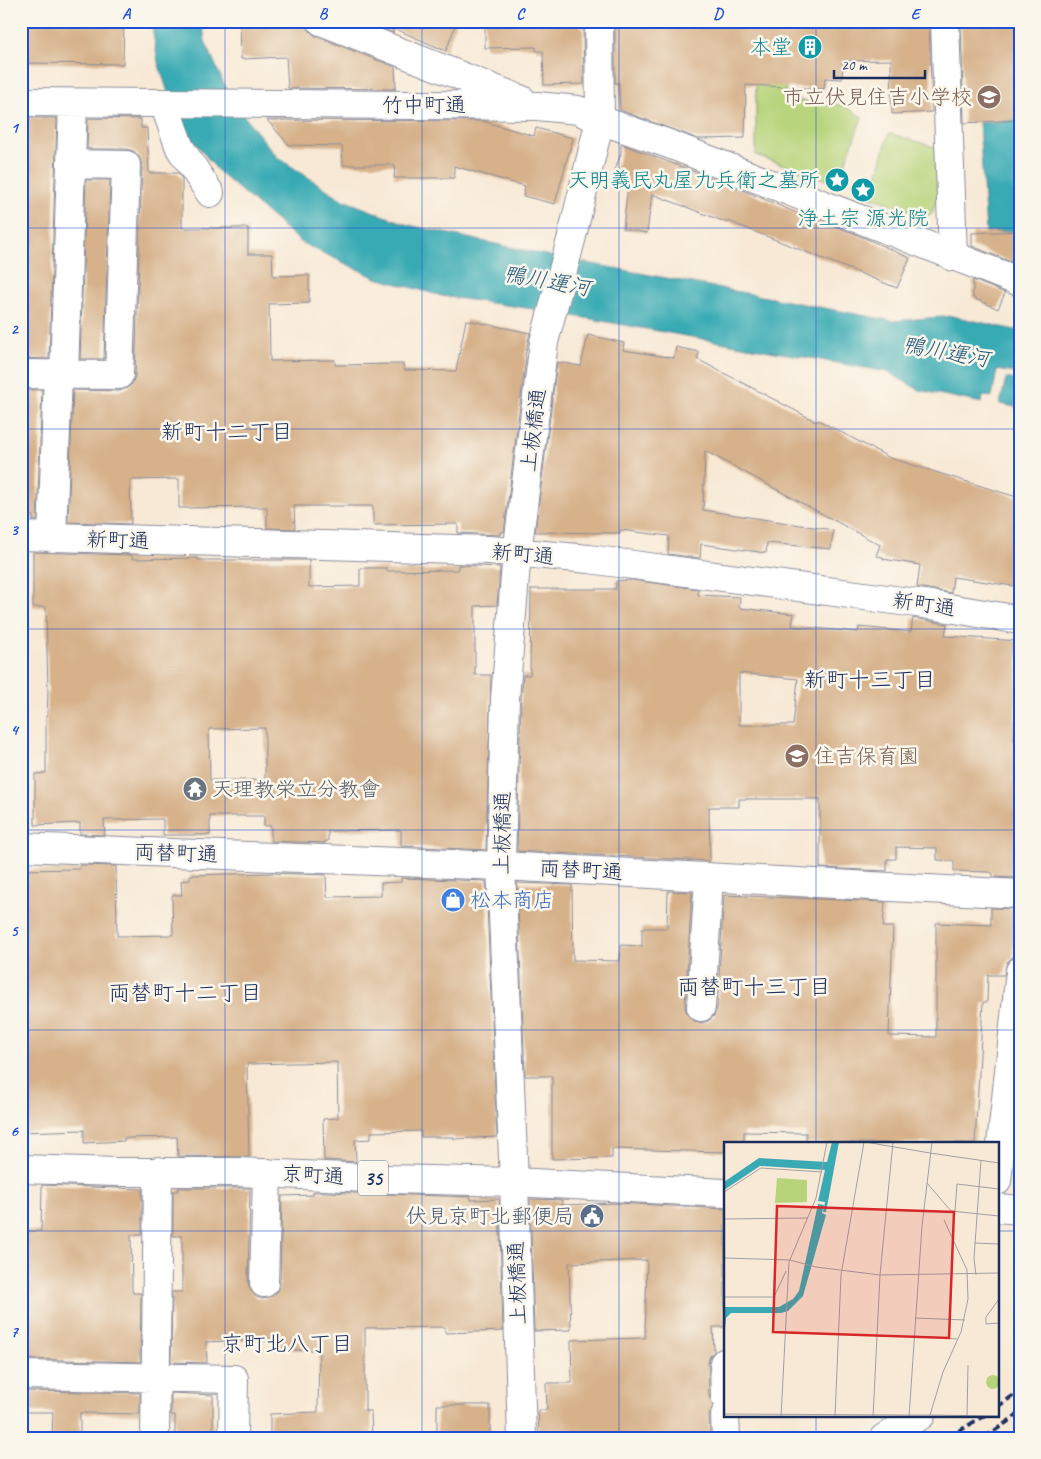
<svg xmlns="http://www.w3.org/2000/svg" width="1041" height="1459" font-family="Caveat,'Klee One',sans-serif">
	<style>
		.green { fill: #b8d47b; stroke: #6a826c }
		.water { fill: #39aab4; stroke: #2a6c89 }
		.building { fill: #d6b18a; fill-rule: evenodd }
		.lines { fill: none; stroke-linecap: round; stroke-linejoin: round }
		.minor-casing { stroke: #8a8c9a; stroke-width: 30 }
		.major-casing { stroke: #8a8c9a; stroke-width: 30 }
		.minor { stroke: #fff; stroke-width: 28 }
		.major { stroke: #fff; stroke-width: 28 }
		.rail { stroke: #1b2f5e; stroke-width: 4; stroke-dasharray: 8 4; stroke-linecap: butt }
		.grid { fill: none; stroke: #1d4ed8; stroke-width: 1; stroke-opacity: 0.55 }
		.labels { text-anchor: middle; stroke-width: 5; stroke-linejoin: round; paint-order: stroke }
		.shield { fill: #fbf7ec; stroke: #5e6b89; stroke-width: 1 }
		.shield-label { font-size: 20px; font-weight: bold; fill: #1b2f5e }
		.culture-label { font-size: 21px; fill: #0d838f; stroke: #fbf7ec; text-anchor: end }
		.education-label { font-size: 21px; fill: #785e54; stroke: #fbf7ec; text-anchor: end }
		.street-label { font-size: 21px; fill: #1b2f5e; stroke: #fbf7ec }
		.worship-label { font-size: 21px; fill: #5b616d; stroke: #fbf7ec; text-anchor: start }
		.shop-label { font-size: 21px; fill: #366cbe; stroke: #fbf7ec; text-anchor: start }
		.service-label { font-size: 21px; fill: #4e5e75; stroke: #fbf7ec; text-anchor: end }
		.water-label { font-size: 22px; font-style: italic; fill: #265a7c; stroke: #fbf7ec }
		.neighbourhood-label { font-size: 22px; fill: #1b2f5e; stroke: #fbf7ec }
		.inset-road { fill: none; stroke: #a09fa6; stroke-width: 1 }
		.view { fill: #d62828; fill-opacity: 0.15; stroke: #d62828; stroke-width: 2.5 }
		.inset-edge { fill: none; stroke: #1b2f5e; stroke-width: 2.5 }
		.neatline { fill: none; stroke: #1d4ed8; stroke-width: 2 }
		.grid-label { font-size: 16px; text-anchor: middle; font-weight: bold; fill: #1d4ed8 }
	</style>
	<rect width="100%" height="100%" fill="#fbf7ec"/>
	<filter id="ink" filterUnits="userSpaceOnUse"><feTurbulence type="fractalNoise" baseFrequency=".02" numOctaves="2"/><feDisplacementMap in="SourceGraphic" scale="10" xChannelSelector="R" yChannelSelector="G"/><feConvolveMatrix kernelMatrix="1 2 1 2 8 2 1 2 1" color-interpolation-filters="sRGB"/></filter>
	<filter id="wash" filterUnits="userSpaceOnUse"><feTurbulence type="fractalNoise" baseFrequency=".0096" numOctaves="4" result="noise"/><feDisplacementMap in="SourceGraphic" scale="20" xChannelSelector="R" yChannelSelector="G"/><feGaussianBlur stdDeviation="1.12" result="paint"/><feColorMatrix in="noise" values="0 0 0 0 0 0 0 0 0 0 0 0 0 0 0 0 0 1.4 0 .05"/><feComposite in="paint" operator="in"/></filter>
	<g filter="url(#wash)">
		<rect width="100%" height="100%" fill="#f8e9d6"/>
		<path class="green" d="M756,62L786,77L785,99L842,105L862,117L841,175L833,173L829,181L756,155Z
			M889,133L941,149V185L932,214L924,216L871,197Z"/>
		<path class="water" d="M151,21H202L205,41L223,82L244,116L277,157L343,200L408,225L555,257L893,321L952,316L1020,331V374L997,370L992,397L983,396L982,403L919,390L888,372L540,310L442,296L376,278L302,243L218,171L177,120L158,62Z
			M1020,120V231L986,232L979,122Z
			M1006,378L1020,381V403H1015V407L1000,404Z"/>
		<g id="blocks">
			<path class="building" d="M21,21H124L123,64L21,63Z
				M240,21H306L309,30L315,36L395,67L396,88H394L396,89L288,88L286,57L241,59Z
				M364,21H457L446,51L393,28V33Z
				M485,21H581V27H583L584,84L544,85L543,51H536V47L485,48Z
				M717,21H929L932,112L892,114L891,60L843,61L842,79L825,78L824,89L746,85L745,138L698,139L620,110L619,83H615V26L717,23Z
				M961,21H1020V120L964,123Z
				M21,118H57L49,359L21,358Z
				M88,118L141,119V128H147L149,173H178L182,179V228H248V254H272L273,276L309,275V303L269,304L270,361L335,360V365L403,364L404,370L456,371L466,320L530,333L525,356L526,357L504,532H500V535L458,533V524L373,525V506H294L295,529L267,528V507L179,508V479L130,480L131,524L68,522L73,390L119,391L127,388L132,384L135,376L142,165L139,157L134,151L126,149H87Z
				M267,120L482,121L534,136L536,128L573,138L555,204L523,196L525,186L454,166V178H394L395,165H343L342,146L289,145Z
				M621,144L740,189L816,221L817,220L829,226V224L851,232L910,258L897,288L728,221V223L652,194L647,233L623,229L628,185L612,179L621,153Z
				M86,180H110L104,359H80Z
				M1020,231V255L1016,264L972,246V233Z
				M973,280L1005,293L998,309L973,298Z
				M588,335L624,343L623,350L674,358L676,347L699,352L697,359L817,422L818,420L890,458L1020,498V587L953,577L951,593L917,587L920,565L883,559V557L876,556L880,545L705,451L703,510L833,530L831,549L767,543L766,553L701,544L700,558L668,554L669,536L620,530V533L535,532L557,362L581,366Z
				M21,390H42L37,521H33V516H21Z
				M33,552L132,555V559L198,558V560H309V587L360,586V568H387V571L458,570V565L500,567L497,605L475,606V675H491L486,850L401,846V830L328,831V841H325V843L271,841V826H264V816H210V835H163V819L104,820L105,835L80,834V823L35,825V774L46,773V716H47L48,692L46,607H33ZM265,728V780H210L209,729Z
				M632,580L698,589V595L740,597L739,608L794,614L792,626L858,632L859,627L911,632L913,618L947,624L945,636L1019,641L1014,741H1020V876L1017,875L1016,878L993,877V874L990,872L954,871V861L937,860V848L896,847V859H887V871L820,868V799H739V807H709L710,861L517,851L521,699L523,675H530L531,589H616V581ZM739,673L798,679L793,725H739Z
				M80,865L116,866L117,936L173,935L172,895H182L181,881L190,880V875L271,873L326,875L327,897L381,896V883L401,882V878L486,881L497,1137L454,1139V1137H421V1131L371,1132V1139L355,1140L356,1162L324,1160L323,1119L338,1118L337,1062L247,1064L249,1157L178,1156L177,1137L124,1138V1141L84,1143V1130L21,1132V870L80,869Z
				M517,883L572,885L573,960L620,961L621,945L642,946V928H667L668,891L692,892L685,1006L687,1014L692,1020L701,1023L708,1021L714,1016L717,1008L724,895L885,902L883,927H893L889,1036L936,1037V923L991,925V908L1015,909L1013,957L1007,962L1004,975H988L987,1002H983L975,1143H806V1133L744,1132V1143H725V1152L612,1149V1158L552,1159V1076H525Z
				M42,1185L142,1189V1235H131L132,1289L133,1293H141L140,1362L26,1359L23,1231H41Z
				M178,1188H250L248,1283L251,1291L256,1297L263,1299L272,1296L278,1291L280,1284L282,1196L313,1195V1192H325L471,1197V1200L499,1199L503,1331L445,1333V1327L365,1328V1411H371L372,1438H270V1414L318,1412L319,1350H276V1339L206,1342L207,1363L171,1362L172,1292H182V1236H173V1191H178Z
				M530,1199L562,1200V1205L618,1203L725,1209V1327H713L714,1351L710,1356L708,1363L709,1396L713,1406L709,1416L710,1438H539L538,1410H547L546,1383H572L571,1340L645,1338L647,1260L569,1263L571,1330L534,1331Z
				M23,1391L140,1393V1414L80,1413V1438H52L53,1412H23Z
				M171,1393L213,1395V1438H175V1415H171Z
				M437,1405H490V1438H437Z"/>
		</g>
	</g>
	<g filter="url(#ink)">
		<use href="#blocks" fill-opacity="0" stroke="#8a8c9a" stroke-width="1"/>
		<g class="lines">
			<defs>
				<path id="minor" d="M321,21L522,100
					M945,21L953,257
					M21,102L537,106L578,110L600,120L669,144L1020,282
					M164,104L180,148L210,193
					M21,374L119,375L126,165L71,164
					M64,375L73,103
					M21,536L489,550L589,559L931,605L1020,620
					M52,538L58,374
					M21,847L501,866L1020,894
					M701,1007L709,877
					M997,1181L1020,971
					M264,1283L267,1173
					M724,1363L725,1396
					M21,1375L234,1379L233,1438
					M725,1415L726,1438
					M155,1438L158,1171
					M522,1438L514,1182L501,866L505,698L517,553L544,342L571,240L600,120L599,21
					M884,1438L921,1415"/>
				<path id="major" d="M21,1169L116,1172H238L389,1179L514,1182L725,1193
					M997,1208L1020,1210"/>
			</defs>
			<use href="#minor" class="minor-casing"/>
			<use href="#major" class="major-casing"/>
			<use href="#minor" class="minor"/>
			<use href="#major" class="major"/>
			<path class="rail" d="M997,1407L1020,1391
				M948,1438L985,1415
				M984,1438L1020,1413"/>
		</g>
	</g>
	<path class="grid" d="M225,21V1438M422,21V1438M619,21V1438M816,21V1143M21,228H1020M21,429H1020M21,629H1020M21,830H1020M21,1030H1020M21,1231H725M997,1231H1020M816,1415V1438"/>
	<defs>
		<symbol id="building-disc" viewBox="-11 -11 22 22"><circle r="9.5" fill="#0f9aa8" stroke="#fbf7ec"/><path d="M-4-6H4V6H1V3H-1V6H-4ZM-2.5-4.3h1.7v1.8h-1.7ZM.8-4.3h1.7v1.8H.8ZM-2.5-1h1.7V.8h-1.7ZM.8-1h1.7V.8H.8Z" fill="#fff"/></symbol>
		<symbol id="school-disc" viewBox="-11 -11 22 22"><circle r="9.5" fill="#8d6e63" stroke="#fbf7ec"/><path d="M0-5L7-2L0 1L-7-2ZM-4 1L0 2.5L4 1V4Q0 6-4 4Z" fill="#fff"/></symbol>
		<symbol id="sight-disc" viewBox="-11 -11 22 22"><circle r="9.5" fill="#0f9aa8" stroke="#fbf7ec"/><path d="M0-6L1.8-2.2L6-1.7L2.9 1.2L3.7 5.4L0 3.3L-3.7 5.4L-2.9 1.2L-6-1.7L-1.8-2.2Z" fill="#fff"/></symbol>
		<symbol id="temple-disc" viewBox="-11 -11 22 22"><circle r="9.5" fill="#6b7280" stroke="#fbf7ec"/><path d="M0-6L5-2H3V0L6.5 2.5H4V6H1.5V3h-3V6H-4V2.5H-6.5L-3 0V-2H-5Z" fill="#fff"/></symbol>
		<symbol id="shop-disc" viewBox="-11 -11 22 22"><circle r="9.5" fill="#3f7fe0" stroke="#fbf7ec"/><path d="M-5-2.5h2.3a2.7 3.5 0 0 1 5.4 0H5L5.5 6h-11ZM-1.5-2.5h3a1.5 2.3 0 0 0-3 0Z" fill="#fff"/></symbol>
		<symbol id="civic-disc" viewBox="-11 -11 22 22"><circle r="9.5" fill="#5c6f8a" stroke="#fbf7ec"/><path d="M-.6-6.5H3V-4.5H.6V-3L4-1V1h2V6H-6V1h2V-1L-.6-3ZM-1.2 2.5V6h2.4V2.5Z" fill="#fff"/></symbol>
	</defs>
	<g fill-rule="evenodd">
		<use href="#building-disc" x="796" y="33" width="28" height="28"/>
		<use href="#school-disc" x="975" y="83" width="28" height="28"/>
		<use href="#sight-disc" x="823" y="166" width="28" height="28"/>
		<use href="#sight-disc" x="849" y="176" width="28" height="28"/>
		<use href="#school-disc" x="783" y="742" width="28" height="28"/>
		<use href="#temple-disc" x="181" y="775" width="28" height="28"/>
		<use href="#shop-disc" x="439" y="886" width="28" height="28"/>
		<use href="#civic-disc" x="578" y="1202" width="28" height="28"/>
	</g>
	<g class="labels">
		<rect class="shield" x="358" y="1160.5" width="30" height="35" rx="4"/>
		<g class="shield-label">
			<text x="373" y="1185">35</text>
		</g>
		<g class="culture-label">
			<text x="792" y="54">本堂</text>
			<text x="820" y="187">天明義民丸屋九兵衛之墓所</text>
			<text x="863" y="225" text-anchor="middle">浄土宗 源光院</text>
		</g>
		<g class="education-label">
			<text x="972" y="104">市立伏見住吉小学校</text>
			<text x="814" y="763" text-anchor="start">住吉保育園</text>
		</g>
		<g class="street-label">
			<text x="424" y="112">竹中町通</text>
			<text transform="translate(533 430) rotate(-83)" y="7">上板橋通</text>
			<text transform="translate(118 540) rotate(2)" y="7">新町通</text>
			<text transform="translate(523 554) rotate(5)" y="7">新町通</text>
			<text transform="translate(924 604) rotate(8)" y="7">新町通</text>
			<text transform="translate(502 833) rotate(-89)" y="7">上板橋通</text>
			<text transform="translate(176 853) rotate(2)" y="7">両替町通</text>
			<text transform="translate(581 870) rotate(3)" y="7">両替町通</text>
			<text transform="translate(313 1175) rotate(3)" y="7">京町通</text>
			<text transform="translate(517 1283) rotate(-92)" y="7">上板橋通</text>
		</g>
		<g class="worship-label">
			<text x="212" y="796">天理教栄立分教會</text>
		</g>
		<g class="shop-label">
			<text x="470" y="907">松本商店</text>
		</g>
		<g class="service-label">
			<text x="574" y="1223">伏見京町北郵便局</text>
		</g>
		<g class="water-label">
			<text transform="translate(547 280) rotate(10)" y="8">鴨川運河</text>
			<text transform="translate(946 351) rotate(10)" y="8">鴨川運河</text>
		</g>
		<g class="neighbourhood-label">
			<text x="227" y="439">新町十二丁目</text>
			<text x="870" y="687">新町十三丁目</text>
			<text x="754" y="994">両替町十三丁目</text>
			<text x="185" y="1000">両替町十二丁目</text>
			<text x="287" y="1351">京町北八丁目</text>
		</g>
	</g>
	<g transform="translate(724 1142)">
		<rect width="275" height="275" fill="#f8e9d6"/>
		<path d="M53,36L83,38V60L51,61ZM262 240a7 7 0 1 1 14 0a7 7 0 1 1-14 0Z" fill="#b8d47b"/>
		<path d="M108,0H115L102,70H99L101,60L94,59L101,28L36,24L0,48V40L35,16L103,20ZM94,62L100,63L98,71L102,73L79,154L64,169L57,171H7L2,176L0,198V165H55L69,157L75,149Z" fill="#39aab4"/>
		<path class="inset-road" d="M141,0L206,11M206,11L275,21M203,41L227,69L275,74M0,50L37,26L98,30M231,69L233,42L275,47M0,77L84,76M220,78L243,128L244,157L237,190L219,230L206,273L275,274M251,101L275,102M0,116L66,118L92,125L156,133L275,131M252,133L250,116L257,18M0,155H50L62,129M275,157L262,175V182L275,181M191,176L241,178M190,194L233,197M0,272L185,273M185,273H206M57,275L65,120L92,56L103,0M111,275L117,133L140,0M149,275L156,133L169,0M185,275L198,84L208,0M243,275L244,223"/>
		<path class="view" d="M53,64L230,70L225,196L49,190Z"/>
		<rect width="275" height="275" class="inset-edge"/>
	</g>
	<rect width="1041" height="1459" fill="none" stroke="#fbf7ec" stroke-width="55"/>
	<path d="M834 70v8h91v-8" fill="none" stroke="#1b2f5e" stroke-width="2.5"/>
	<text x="841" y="70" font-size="15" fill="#1b2f5e" stroke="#fbf7ec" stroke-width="4" paint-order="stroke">20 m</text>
	<rect x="28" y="28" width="986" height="1404" class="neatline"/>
	<g class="grid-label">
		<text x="126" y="19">A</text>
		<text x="323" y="19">B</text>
		<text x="520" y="19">C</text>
		<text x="718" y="19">D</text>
		<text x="915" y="19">E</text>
		<text x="14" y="133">1</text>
		<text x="14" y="334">2</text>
		<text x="14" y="535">3</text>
		<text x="14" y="735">4</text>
		<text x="14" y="936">5</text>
		<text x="14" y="1136">6</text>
		<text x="14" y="1337">7</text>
	</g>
</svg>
